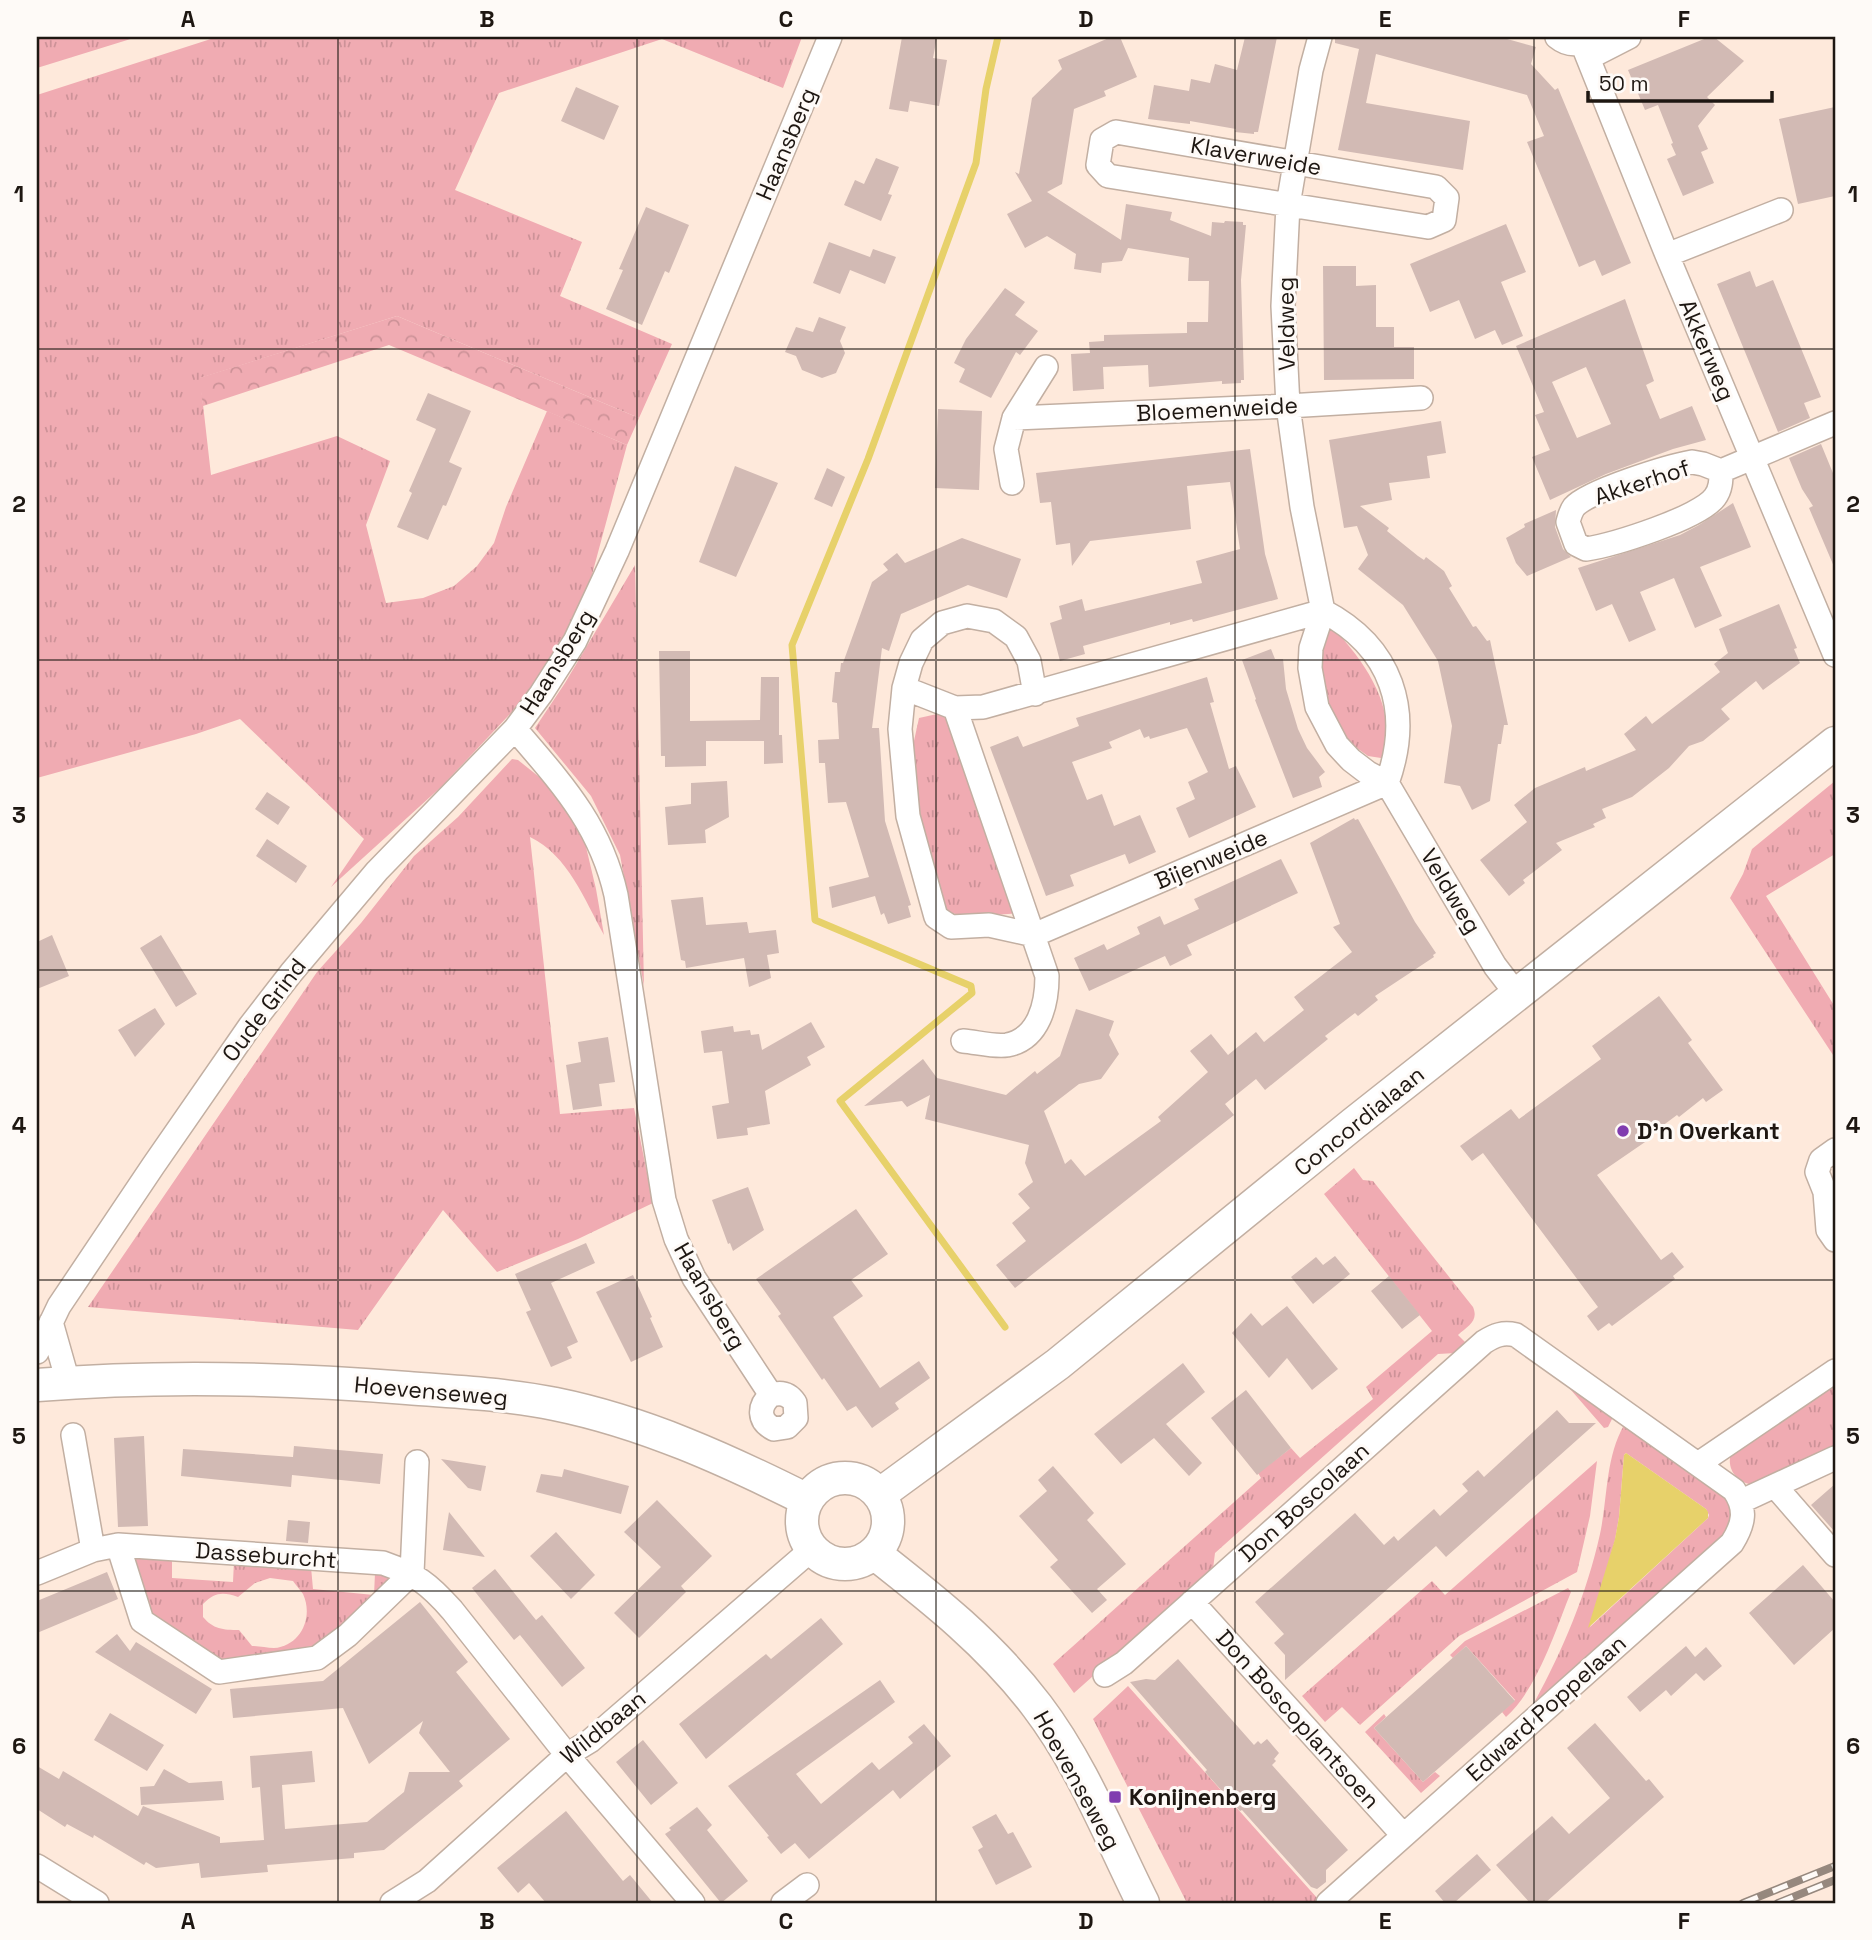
<svg xmlns="http://www.w3.org/2000/svg" width="1872" height="1940" font-family="'Space Grotesk',sans-serif">
	<style>
		.grass { fill: url(#grass-tufts); fill-rule: evenodd }
		.forest { fill: url(#forest-crowns) }
		.water { fill: #e7d16a }
		.lines { fill: none; stroke-linecap: round; stroke-linejoin: round }
		.stream { stroke: #e7d16a; stroke-width: 7 }
		.building { fill: #d2bab4; fill-rule: evenodd }
		.street-casing { stroke: #c2afa2; stroke-width: 26 }
		.secondary-casing { stroke: #c2afa2; stroke-width: 35 }
		.street { stroke: #fff; stroke-width: 23 }
		.secondary { stroke: #fff; stroke-width: 32 }
		.rail-casing { stroke: #96887e; stroke-width: 8 }
		.rail { stroke: #fefaf7; stroke-width: 5; stroke-dasharray: 16; stroke-linecap: butt }
		.grid { fill: none; stroke: #1e1712; stroke-width: 2; stroke-opacity: 0.55 }
		.poi-dot { fill: #803caf; stroke: #fefaf7; stroke-width: 2.5 }
		.labels { text-anchor: middle; stroke-width: 6; stroke-linejoin: round; paint-order: stroke }
		.street-label { font-size: 23px; fill: #1e1712; stroke: #fefaf7 }
		.poi-label { font-size: 23px; font-weight: bold; fill: #1e1712; stroke: #fefaf7; text-anchor: start }
		.neatline { fill: none; stroke: #1e1712; stroke-width: 2.5 }
		.grid-label { font-size: 23px; text-anchor: middle; font-weight: bold; fill: #1e1712 }
	</style>
	<defs>
		<pattern id="grass-tufts" width="24" height="20" patternUnits="userSpaceOnUse" patternTransform="scale(1.75)"><rect width="24" height="20" fill="#f0abb2"/><path d="M3 7l-1-3M5 7V3M7 7l1-3M15 17l-1-3M17 17v-4M19 17l1-3" fill="none" stroke="#cd9298"/></pattern>
		<pattern id="forest-crowns" width="20" height="18" patternUnits="userSpaceOnUse" patternTransform="scale(1.75)"><rect width="20" height="18" fill="#f0abb2"/><path d="M2 6a3 3 0 1 1 6 0M12 15a3 3 0 1 1 6 0" fill="none" stroke="#cd9298"/></pattern>
	</defs>
	<rect width="100%" height="100%" fill="#fee9db"/>
	<path class="grass" d="M37,37H137L37,68Z
		M217,37H802L783,88L662,39L499,93L455,190L582,242L560,296L672,344L639,418L397,316L200,378L211,475L337,436L390,461L366,525L386,603L423,598L454,586L477,566L494,543L506,507L547,411L627,445L583,608L558,653L511,713L441,787L331,887L364,839L240,719L196,734L37,778V95Z
		M635,565L644,986L620,855L591,796L535,728L565,683Z
		M1322,617C1352,646 1384,685 1387,728C1387,737 1385,747 1384,756L1381,758L1368,756L1347,741L1339,730L1319,683Z
		M937,714L950,718L1020,913L966,917L938,909L907,773L919,718Z
		M512,759L518,760L548,784L582,830L596,889L604,935C585,901 568,855 530,837L560,1114L634,1108L653,1203L578,1239L497,1272L443,1210L358,1330L88,1307L317,972L361,923L414,856L458,817Z
		M1835,781V854L1766,896L1835,1007V1058L1730,898L1743,874L1752,849Z
		M1354,1168L1363,1180L1373,1181L1473,1307C1479,1321 1468,1326 1458,1335L1466,1343L1456,1353L1438,1354L1215,1553L1213,1569L1074,1693L1053,1664L1261,1478L1258,1473L1291,1448L1300,1458L1373,1399L1366,1387L1432,1331L1324,1194Z
		M1835,1380V1449L1754,1485C1737,1483 1726,1469 1731,1453Z
		M1564,1382L1613,1417L1608,1427L1604,1428Z
		M1624,1425L1726,1499L1732,1515L1727,1532L1534,1703C1563,1650 1587,1593 1600,1534C1608,1497 1605,1459 1624,1425ZM1626,1453L1706,1509L1709,1515L1708,1518L1590,1627L1615,1540L1619,1517L1624,1455Z
		M1597,1461L1590,1516L1577,1572L1459,1636L1360,1725L1342,1707L1325,1722L1302,1696L1432,1581L1445,1595Z
		M124,1555L172,1557V1578L233,1582L234,1561L311,1567L313,1589L374,1595L375,1573L403,1582L316,1655L217,1663L143,1614ZM270,1578L293,1581C296,1585 300,1590 303,1594C314,1618 300,1646 274,1648C267,1648 259,1646 252,1646L239,1630C223,1630 213,1629 203,1617V1604C215,1592 223,1592 238,1597L255,1583Z
		M1568,1588L1571,1592C1555,1631 1538,1688 1506,1717L1502,1712L1515,1700L1466,1646L1453,1658L1450,1655L1465,1641Z
		M1128,1686L1318,1899L1313,1903H1187L1093,1719Z
		M1384,1714L1386,1717L1374,1728L1423,1782L1435,1772L1440,1776L1421,1793L1365,1732Z"/>
	<path class="forest" d="M397,316L639,418L627,445L389,345L203,406L199,378Z"/>
	<path class="water" d="M1626,1453L1706,1509L1708,1512V1518L1588,1628L1615,1539L1619,1517L1624,1455Z"/>
	<g class="lines">
		<path class="stream" d="M998,37L986,89L976,163L868,459L792,645L815,920L971,986L972,993L840,1101L1005,1327"/>
	</g>
	<path class="building" d="M902,37H937L933,58L947,60L939,106L910,101L908,112L889,109Z
		M1111,37H1120L1137,77L1104,91L1106,96L1074,109L1062,184L1047,192L1121,240L1126,204L1172,212L1170,220L1211,236L1212,222L1224,223L1225,221L1243,222V225H1246L1241,280L1244,380H1241V383L1222,384V381L1149,387L1148,365L1103,367L1104,389L1073,391L1071,354L1090,353L1089,342L1104,341V335L1187,333V322H1208L1209,281H1188L1189,258L1128,248L1122,261L1102,263L1101,273L1074,269L1076,254L1047,236L1025,248L1007,214L1032,201L1015,172L1019,174L1032,98L1062,69L1058,60Z
		M1245,37H1277L1258,132H1254V134L1235,132L1236,129L1190,121V124L1148,119L1154,85L1189,91L1191,79L1210,83L1215,64L1237,70Z
		M1335,37H1500L1536,47L1531,64L1555,90L1558,88L1631,263L1602,276L1595,260L1579,267L1527,142L1544,136L1527,95L1376,54L1366,103L1470,121L1463,170L1338,150L1359,49L1335,43Z
		M1709,37H1714L1744,61L1707,97L1715,105L1698,126L1708,149L1701,152L1714,183L1683,196L1667,159L1676,155L1671,144L1673,143L1658,105L1645,110L1628,70Z
		M576,87L619,106L604,140L561,121Z
		M1835,107V196L1798,204L1779,119Z
		M876,158L899,167L888,194L892,195L881,221L844,205L855,180L864,184Z
		M646,207L689,225L669,273L665,271L642,325L606,309L623,270L619,269Z
		M1506,224L1526,272L1501,282L1523,336L1502,345L1495,330L1475,339L1459,300L1430,312L1410,264Z
		M829,242L870,257L873,249L896,257L885,284L850,270L840,294L813,283Z
		M1323,266H1356V286L1376,285V327H1394V347H1414V379L1324,380Z
		M1750,271L1756,287L1773,280L1821,397L1804,403L1810,418L1778,432L1717,284Z
		M1005,288L1025,302L1015,315L1038,331L1020,355L1016,352L991,398L959,382L965,369L954,363L966,339Z
		M1625,299L1654,381L1646,385L1660,419L1692,406L1706,440L1673,449L1606,474L1550,500L1532,457L1550,450L1535,415L1544,412L1516,346ZM1586,367L1611,424L1577,438L1552,382Z
		M819,317L846,327L840,341L845,353L836,373L822,378L802,370L796,356L785,352L796,327L813,332Z
		M428,393L471,411L449,462L462,468L446,506L443,505L428,540L397,527L412,493L409,491L436,429L416,420Z
		M938,409L982,411L979,490L935,488Z
		M1441,421L1446,453L1427,456L1430,478L1389,483L1392,500L1360,506L1389,528L1387,531L1418,556L1424,560L1426,557L1444,571L1452,586L1449,588L1473,627L1476,626L1487,641L1490,640L1508,725H1504L1501,744H1498L1490,801L1472,810L1460,786L1444,783L1452,726L1438,661L1403,605L1358,569L1368,555L1357,526L1344,528L1329,440Z
		M1821,444L1835,478V569L1809,508L1813,506L1802,489L1789,458Z
		M1250,449L1265,554L1278,599L1193,622L1192,619L1170,625V622L1083,646L1085,654L1060,661L1050,623L1062,619L1059,606L1082,599L1085,611L1202,583L1196,561L1240,549L1230,482L1187,486L1191,529L1090,541L1072,566L1070,543L1056,545L1051,502L1040,503L1036,473Z
		M735,466L778,483L736,577L699,562Z
		M827,468L845,477L832,507L814,499Z
		M1733,503L1751,547L1700,567L1722,616L1695,628L1674,578L1640,592L1656,630L1629,642L1612,604L1596,611L1578,568L1680,535L1699,525Z
		M1556,510L1555,527L1563,549L1571,557L1527,576L1516,563L1506,538L1525,527L1524,524Z
		M962,538L1021,559L1007,598L968,585L901,614L889,651L882,648L872,728H879L885,821L911,905L908,906L911,917L888,924L884,913L881,915L875,896L832,908L829,887L869,877L846,802L828,803L825,763H819L818,740L839,739L837,703L832,702L835,672H840L841,663H843L872,582L888,570L883,564L897,553L905,563Z
		M1779,604L1797,648L1794,649L1800,663L1763,690L1756,681L1721,709L1730,719L1703,741L1689,746L1669,768L1632,797L1602,809L1606,818L1593,824L1595,827L1556,843L1562,850L1523,880L1525,883L1509,896L1480,860L1527,822L1514,805L1535,788L1585,767L1586,771L1636,750L1624,734L1646,716L1652,724L1720,672L1714,664L1728,653L1719,629Z
		M1271,649L1275,659H1283L1286,689L1298,729L1307,748L1325,772L1319,777L1322,787L1293,798L1255,700L1256,699L1242,660Z
		M659,651H690V721L760,720L761,677H779V735H782L783,763L764,764V741H706V766L665,767V756H661Z
		M1207,677L1214,702L1210,703L1229,769L1236,766L1256,807L1189,838L1176,808L1195,799L1188,782L1208,772L1187,728L1150,739L1149,736L1144,738L1140,729L1109,742L1112,748L1072,762L1087,800L1102,794L1114,826L1140,815L1156,852L1129,864L1125,854L1070,875L1074,886L1046,896L990,747L1018,736L1023,747L1079,726L1076,718Z
		M727,781L729,817L705,830L706,843L668,845L665,807L691,804V783Z
		M267,792L290,807L278,825L255,809Z
		M1354,818L1355,820L1358,819L1415,922L1436,953L1433,955L1434,957L1375,996L1378,1000L1358,1016L1355,1013L1325,1036L1328,1039L1265,1090L1256,1079L1225,1104L1234,1115L1015,1288L996,1265L1026,1241L1012,1223L1030,1208L1018,1194L1033,1182L1025,1163L1029,1145L925,1119L930,1095L907,1107L902,1101L864,1106L923,1059L937,1078L1006,1095L1035,1071L1037,1074L1060,1056L1076,1009L1114,1021L1109,1035L1119,1054L1101,1079L1079,1084L1044,1111L1065,1164L1071,1159L1085,1176L1161,1121L1158,1117L1208,1072L1190,1051L1211,1034L1228,1055L1256,1032L1264,1042L1304,1010L1294,997L1352,952L1333,927L1340,924L1310,843Z
		M267,839L307,866L296,883L256,856Z
		M1281,859L1298,893L1187,945L1192,955L1170,966L1165,956L1089,991L1074,958L1104,944L1107,950L1140,934L1137,927L1160,916L1164,925L1199,909L1194,899Z
		M703,897L706,925L747,922L749,933L776,930L779,953L767,955L771,978L749,987L744,958L686,968L685,961L681,960L671,900Z
		M52,935L69,976L37,989V942Z
		M161,935L197,994L176,1007L140,948Z
		M1659,996L1692,1040L1688,1043L1723,1090L1706,1102L1703,1098L1679,1117L1677,1115L1646,1138L1648,1140L1597,1175L1661,1260L1672,1252L1684,1267L1673,1276L1675,1279L1612,1326L1609,1323L1598,1331L1587,1316L1598,1307L1483,1153L1472,1161L1460,1146L1511,1109L1519,1119L1601,1059L1592,1046Z
		M155,1008L165,1024L135,1057L118,1030Z
		M811,1022L825,1047L807,1057L811,1065L765,1091L770,1124L747,1128L748,1135L717,1139L712,1106L729,1103L722,1051L704,1053L701,1031L733,1026L734,1032L750,1030L751,1035L759,1034L762,1050Z
		M608,1037L615,1082L599,1084L602,1106L573,1110L566,1065L581,1062L578,1042Z
		M748,1187L764,1230L733,1251L730,1243L728,1244L712,1200Z
		M856,1209L888,1254L851,1280L863,1296L833,1317L880,1388L919,1361L930,1378L895,1403L899,1409L872,1428L856,1406L847,1411L824,1378L822,1380L778,1316L781,1314L756,1279Z
		M586,1243L595,1263L551,1283L578,1342L567,1347L572,1358L551,1367L526,1312L531,1310L515,1274Z
		M1335,1256L1350,1274L1313,1304L1291,1277L1316,1257L1323,1265Z
		M633,1275L652,1317L650,1318L663,1347L631,1362L596,1292Z
		M1389,1276L1420,1315L1402,1329L1371,1291Z
		M1287,1306L1338,1369L1312,1390L1287,1358L1269,1378L1232,1333L1251,1313L1262,1326Z
		M1183,1363L1205,1392L1166,1424L1202,1463L1189,1476L1154,1438L1121,1464L1094,1434Z
		M1246,1390L1291,1448L1257,1475L1211,1418Z
		M1557,1410L1569,1423H1596L1446,1557L1436,1546L1285,1680V1655L1274,1643L1284,1634L1255,1602L1355,1513L1384,1545L1394,1536L1398,1541L1434,1509L1440,1516L1468,1491L1462,1484L1478,1470L1484,1477Z
		M144,1436L148,1526L118,1527L114,1438Z
		M294,1446L383,1454L380,1484L292,1475L291,1487L181,1476L183,1449L293,1457Z
		M441,1459L486,1466L481,1491L468,1488Z
		M1053,1466L1094,1513L1087,1520L1126,1564L1097,1589L1107,1600L1092,1613L1050,1567L1058,1560L1019,1516L1047,1491L1038,1480Z
		M564,1469L629,1486L621,1514L536,1492L541,1474L562,1477Z
		M1835,1484V1532L1811,1505Z
		M657,1500L712,1556L681,1586L686,1592L639,1638L614,1613L661,1567L624,1532Z
		M449,1512L485,1557L443,1550Z
		M288,1520L310,1522L308,1543L286,1541Z
		M556,1532L595,1575L571,1599L530,1556Z
		M1803,1565L1835,1602V1628L1794,1665L1749,1613Z
		M495,1569L536,1620L542,1615L585,1668L562,1687L520,1635L514,1640L472,1588Z
		M107,1572L118,1599L37,1633V1601Z
		M420,1602L468,1662L456,1672L510,1739L459,1781L463,1786L384,1850L354,1853V1858L267,1865L268,1872L201,1878L199,1863L156,1868L146,1862L144,1865L94,1835L93,1838L67,1824L65,1827L37,1809V1766L59,1779L63,1771L138,1816L143,1806L220,1837V1843L264,1840L260,1787L252,1788L250,1756L312,1751L315,1782L282,1785L285,1829L367,1822L404,1792L409,1772H450L419,1733L423,1721L369,1764L343,1708L233,1718L230,1689L323,1681Z
		M821,1618L843,1644L706,1759L679,1724L766,1654L771,1659Z
		M117,1634L130,1651L136,1642L212,1689L196,1714L95,1652Z
		M1466,1646L1515,1701L1423,1782L1374,1728Z
		M1686,1646L1695,1657L1706,1647L1722,1666L1704,1681L1696,1673L1671,1696L1666,1690L1640,1712L1627,1697Z
		M1178,1659L1254,1745L1258,1741L1261,1744L1267,1739L1279,1753L1274,1759L1276,1761L1272,1765L1348,1850L1326,1870V1882L1317,1889L1311,1887L1242,1810L1240,1811L1205,1772L1207,1770L1130,1682L1146,1679L1155,1680Z
		M880,1680L895,1702L796,1774L821,1804L872,1762L879,1770L913,1743L908,1737L924,1724L951,1756L900,1799L893,1790L809,1859L795,1843L781,1854L767,1837L769,1836L728,1786Z
		M110,1713L164,1745L147,1771L94,1740Z
		M1595,1723L1646,1781L1649,1779L1664,1797L1545,1903H1530L1496,1865L1552,1816L1569,1834L1610,1798L1567,1748Z
		M643,1740L678,1783L651,1805L616,1762Z
		M164,1769L189,1783L222,1781L224,1800L141,1805L140,1787L154,1786Z
		M697,1807L712,1825L707,1830L748,1881L721,1903L665,1834L671,1830L669,1828Z
		M566,1811L623,1881L630,1875L653,1903H546L529,1883L518,1893L497,1868Z
		M996,1814L1008,1834L1013,1832L1032,1867L996,1885L978,1850L983,1847L972,1827Z
		M1477,1854L1491,1870L1454,1903H1445L1435,1891Z"/>
	<g class="lines">
		<defs>
			<path id="street" d="M1320,37L1311,70L1288,205L1283,306L1288,406L1302,507L1323,611L1311,648L1310,668L1317,707L1337,745L1351,760L1368,773L1387,783L1495,966L1518,996
				M1557,37C1568,46 1580,46 1591,37
				M1582,43L1667,255L1835,655
				M1588,58L1629,37
				M1116,132L1436,187L1447,198L1444,220L1428,227L1108,176L1098,165L1102,140Z
				M1667,255L1781,210
				M1014,418L1288,406L1421,398
				M1692,462L1703,464L1721,471C1721,480 1721,489 1715,497C1700,518 1613,545 1586,549L1576,544L1568,522C1569,518 1571,511 1574,507C1588,491 1669,466 1692,462Z
				M1721,471L1835,423
				M1012,483L1006,449L1014,418L1046,367
				M1323,611C1392,647 1413,711 1387,783
				M904,688L955,708L983,707L1323,611
				M1035,694L1029,661L1016,637L994,621L967,616L942,623L922,640L911,663L904,688L900,729L908,816L936,917L951,927L989,925L1034,935L1387,783
				M955,708L1047,976C1047,1004 1039,1039 1007,1045C994,1047 976,1042 963,1041
				M515,729C561,783 600,824 616,895L664,1200L676,1239L694,1278L771,1395C781,1392 789,1394 795,1403L796,1418L787,1427L774,1429C758,1421 758,1406 771,1395
				M1835,1150L1821,1160L1817,1172L1825,1192L1828,1230L1835,1240
				M51,1322L68,1382
				M37,1352L59,1306L153,1166L250,1026L291,973L377,871L515,729L541,694L575,641L617,551L830,37
				M73,1435L93,1550
				M1698,1464L1835,1371
				M1775,1486L1835,1555
				M1742,1501L1835,1458
				M118,1545L142,1621L219,1672L317,1658L348,1635L412,1573L417,1462
				M37,1573L93,1550L118,1545L383,1563C417,1575 428,1583 452,1610L567,1755L693,1903
				M1192,1602L1403,1835
				M1105,1675L1124,1663L1484,1342C1495,1335 1503,1332 1516,1335L1734,1490C1747,1509 1744,1524 1732,1543L1328,1903
				M37,1866L97,1903
				M392,1903L427,1881L567,1755L590,1741L812,1549
				M783,1903L807,1885"/>
			<path id="secondary" d="M37,1385C160,1375 284,1378 407,1388C456,1392 507,1394 555,1404C644,1422 727,1460 807,1500
				M802 1521a43 43 0 1 1 86 0a43 43 0 1 1-86 0Z
				M879,1495L1058,1364L1353,1124L1835,743
				M874,1553C934,1600 990,1644 1037,1706C1082,1765 1110,1837 1143,1903"/>
		</defs>
		<use href="#street" class="street-casing"/>
		<use href="#secondary" class="secondary-casing"/>
		<use href="#street" class="street"/>
		<use href="#secondary" class="secondary"/>
		<defs>
			<path id="rail" d="M1743,1903L1835,1866
				M1778,1903L1835,1880"/>
		</defs>
		<use href="#rail" class="rail-casing"/>
		<use href="#rail" class="rail"/>
	</g>
	<path class="grid" d="M338,37V1903M637,37V1903M936,37V1903M1235,37V1903M1534,37V1903M37,349H1835M37,660H1835M37,970H1835M37,1280H1835M37,1591H1835"/>
	<g class="poi-dot">
		<circle cx="1623" cy="1131" r="7"/>
		<rect x="1108" y="1790" width="14" height="14" rx="3.5"/>
	</g>
	<g class="labels">
		<g class="street-label">
			<text transform="translate(786 144) rotate(-67)" y="8">Haansberg</text>
			<text transform="translate(1256 156) rotate(10)" y="8">Klaverweide</text>
			<text transform="translate(1286 324) rotate(-91)" y="8">Veldweg</text>
			<text transform="translate(1707 350) rotate(67)" y="8">Akkerweg</text>
			<text transform="translate(1217 409) rotate(-3)" y="8">Bloemenweide</text>
			<text transform="translate(1642 482) rotate(-18)" y="8">Akkerhof</text>
			<text transform="translate(557 662) rotate(-58)" y="8">Haansberg</text>
			<text transform="translate(1211 859) rotate(-23)" y="8">Bijenweide</text>
			<text transform="translate(1451 891) rotate(59)" y="8">Veldweg</text>
			<text transform="translate(264 1010) rotate(-53)" y="8">Oude Grind</text>
			<text transform="translate(1359 1121) rotate(-39)" y="8">Concordialaan</text>
			<text transform="translate(710 1296) rotate(60)" y="8">Haansberg</text>
			<text transform="translate(431 1391) rotate(5)" y="8">Hoevenseweg</text>
			<text transform="translate(1304 1502) rotate(-42)" y="8">Don Boscolaan</text>
			<text transform="translate(266 1555) rotate(4)" y="8">Dasseburcht</text>
			<text transform="translate(1546 1708) rotate(-42)" y="8">Edward Poppelaan</text>
			<text transform="translate(1298 1719) rotate(48)" y="8">Don Boscoplantsoen</text>
			<text transform="translate(603 1727) rotate(-39)" y="8">Wildbaan</text>
			<text transform="translate(1077 1780) rotate(61)" y="8">Hoevenseweg</text>
		</g>
		<g class="poi-label">
			<text x="1637" y="1139">D'n Overkant</text>
			<text x="1129" y="1805">Konijnenberg</text>
		</g>
	</g>
	<rect width="1872" height="1940" fill="none" stroke="#fefaf7" stroke-width="77"/>
	<path d="M1588 91v10h184v-10" fill="none" stroke="#1e1712" stroke-width="3.5"/>
	<text x="1599" y="91" font-size="21" fill="#1e1712" stroke="#fefaf7" stroke-width="5" paint-order="stroke">50 m</text>
	<rect x="38" y="38" width="1796" height="1864" class="neatline"/>
	<g class="grid-label">
		<text x="188" y="27">A</text>
		<text x="487" y="27">B</text>
		<text x="786" y="27">C</text>
		<text x="1086" y="27">D</text>
		<text x="1385" y="27">E</text>
		<text x="1684" y="27">F</text>
		<text x="19" y="202">1</text>
		<text x="1853" y="202">1</text>
		<text x="19" y="512">2</text>
		<text x="1853" y="512">2</text>
		<text x="19" y="823">3</text>
		<text x="1853" y="823">3</text>
		<text x="19" y="1133">4</text>
		<text x="1853" y="1133">4</text>
		<text x="19" y="1444">5</text>
		<text x="1853" y="1444">5</text>
		<text x="19" y="1754">6</text>
		<text x="1853" y="1754">6</text>
		<text x="188" y="1929">A</text>
		<text x="487" y="1929">B</text>
		<text x="786" y="1929">C</text>
		<text x="1086" y="1929">D</text>
		<text x="1385" y="1929">E</text>
		<text x="1684" y="1929">F</text>
	</g>
</svg>
